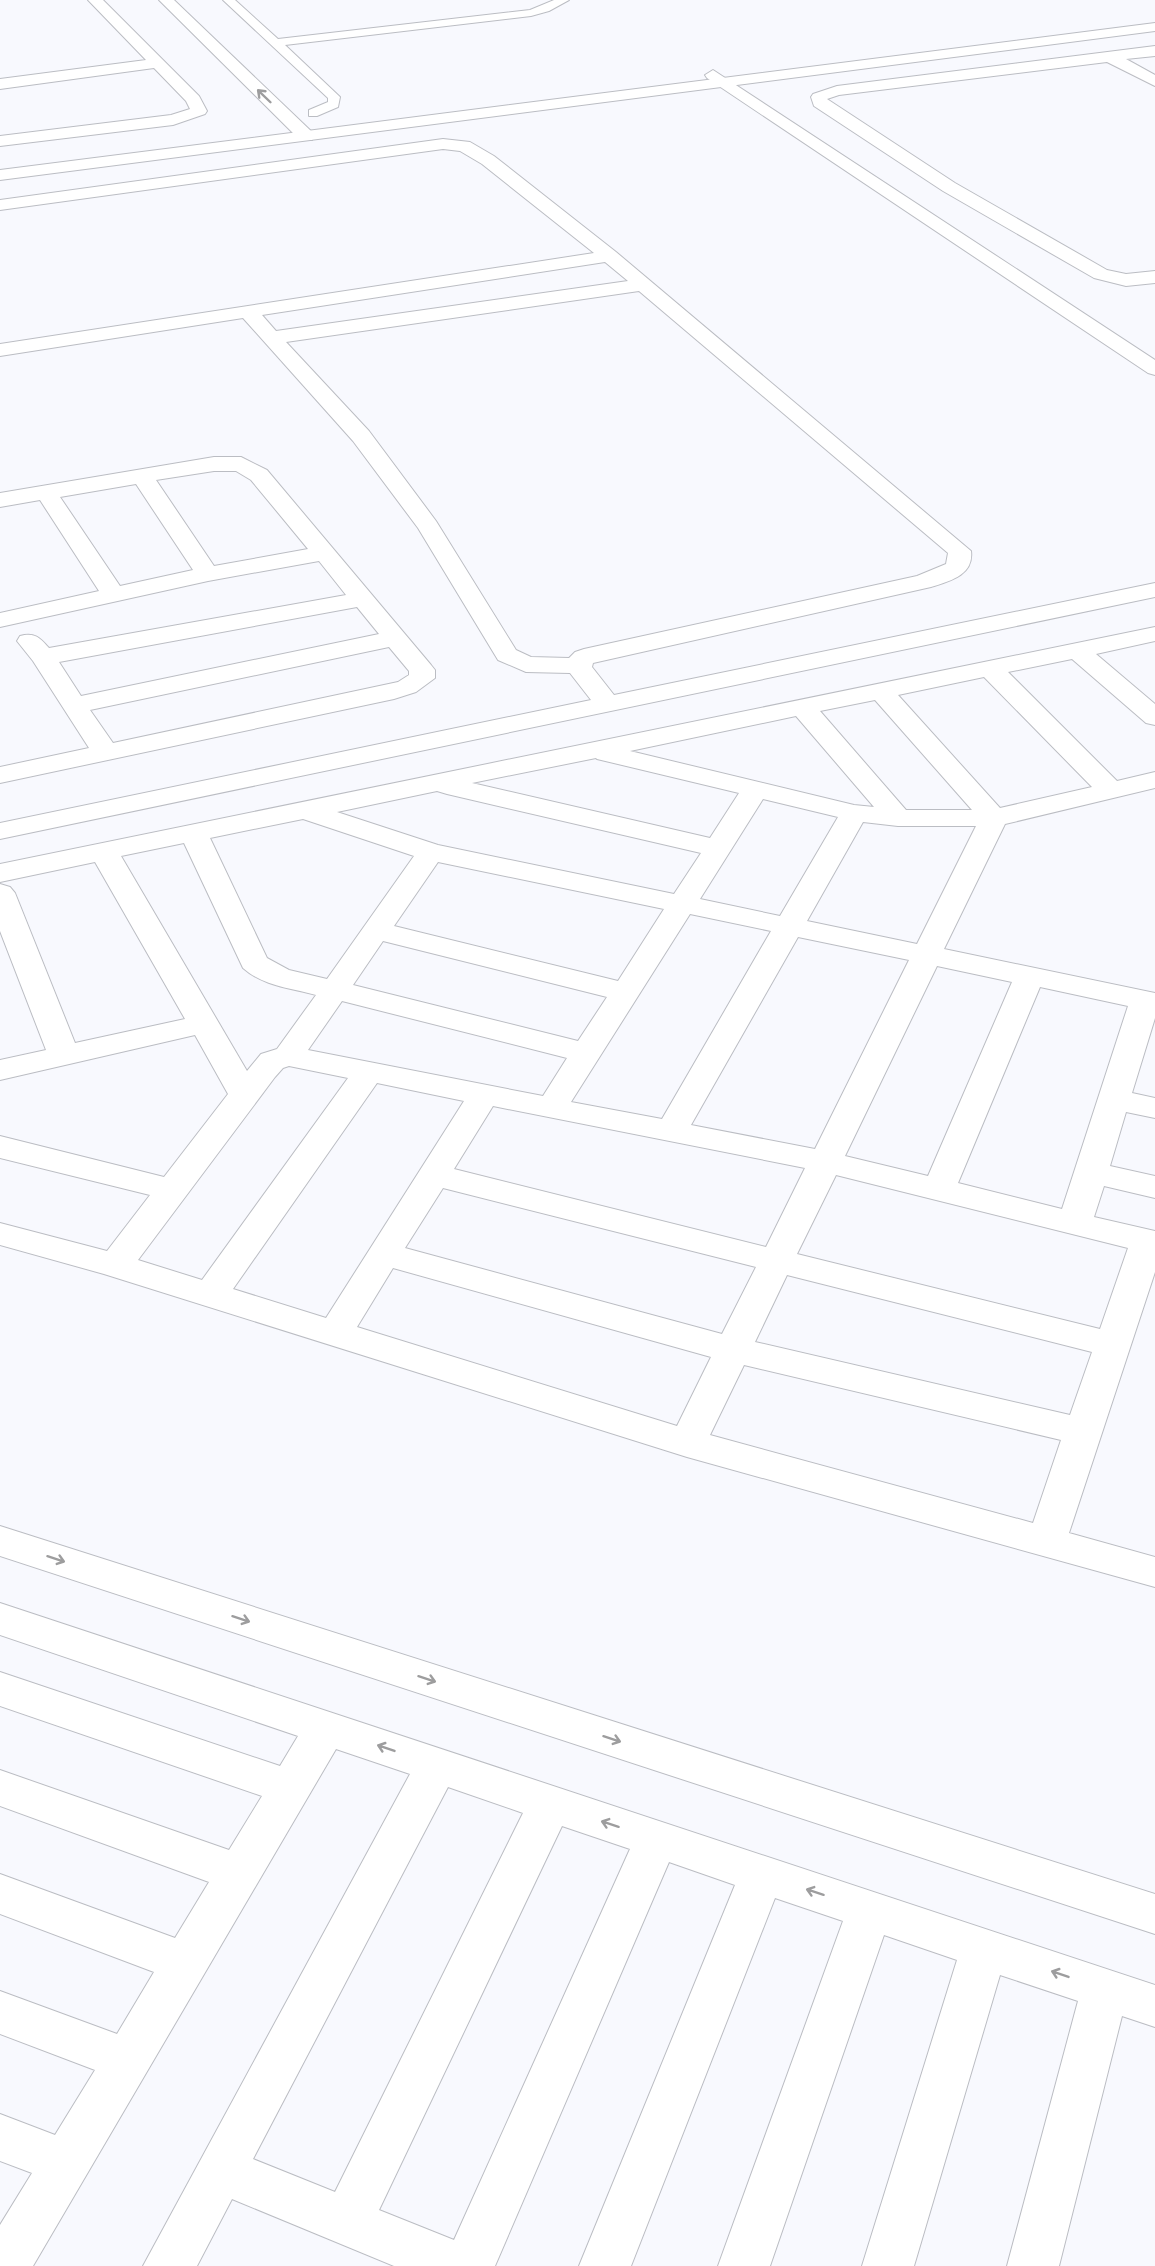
<svg xmlns="http://www.w3.org/2000/svg" width="1155" height="2266" font-family="'Sofia Sans Condensed',sans-serif">
	<style>
		.lines { fill: none; stroke-linecap: round; stroke-linejoin: round }
		.lane-casing { stroke: #bbbdc3; stroke-width: 2 }
		.street-casing { stroke: #bbbdc3; stroke-width: 2 }
		.secondary-casing { stroke: #bbbdc3; stroke-width: 2 }
		.lane { fill: #fff; fill-rule: evenodd }
		.street { fill: #fff; fill-rule: evenodd }
		.secondary { fill: #fff; fill-rule: evenodd }
		.oneway { stroke: #9d9d9e }
	</style>
	<rect width="100%" height="100%" fill="#f8f9fe"/>
	<g class="lines">
		<defs>
			<path id="lane" d="M223,0H235L278,39L530,10L554,0H569L549,11L531,16L285,45L340,97L338,107L317,116H309V110L328,102V98Z"/>
			<path id="street" d="M88,0H103L199,96L207,111L205,114L173,125L0,146V136L171,115L190,109L186,101L154,68L0,89V79L146,60Z
				M159,0H174L312,132L314,136L312,140H300Z
				M1155,46V56L1126,59L1155,75V86L1107,62L839,95L827,99L955,183L1107,270L1126,274L1155,271V283L1126,286L1094,278L943,191L814,106L811,97L813,94L837,86Z
				M713,70L1155,360V375L1148,373L707,78L705,75Z
				M443,139L470,142L494,156L616,252L971,551C974,575 950,581 931,587L593,663L592,667L614,695L1155,583V597L0,839V823L591,700L570,673L526,672L498,660L418,528L353,441L243,318L0,356V344L594,253L482,164L460,151L443,149L0,210V200ZM605,262L628,281L276,331L262,315ZM639,291L948,553L946,564L917,576L584,649L575,652L569,658L531,657L516,650L436,521L369,431L286,342Z
				M214,457H241L267,470L431,665L435,670V678L416,692L394,699L0,783V767L89,748L33,661L17,641L20,636C35,632 40,638 49,648L346,595L319,561L208,581L0,627V613L99,591L40,500L0,507V493ZM214,471H236L251,480L308,549L214,566L156,480ZM136,484L193,570L120,586L60,497ZM357,607L379,634L81,696L59,662ZM389,647L409,671V675L398,682L113,743L90,710Z
				M1155,627V641L1096,654L1155,704V725L1146,723L1072,659L1008,672L1117,781L1155,772V788L1005,824L944,949L1155,993V1018L1132,1093L1155,1098V1118L1126,1112L1110,1166L1155,1176V1198L1104,1186L1094,1217L1155,1231V1272L1069,1533L1155,1557V1587L687,1457L104,1274L0,1245V1223L107,1251L150,1195L0,1158V1136L164,1177L228,1094L195,1035L0,1080V1060L46,1050L0,931V884L10,887L15,893L75,1043L185,1019L95,862L0,882V864ZM984,677L1092,787L1000,808L898,695ZM875,700L972,810H906L820,711ZM796,716L874,807L854,805L630,751ZM596,758L597,759L739,793L710,838L472,783ZM437,791L447,794L701,853L674,894L438,845L337,812ZM763,799L838,817L780,916L700,899ZM303,819L414,856L327,979L289,970L267,958L210,838ZM863,822L898,826H976L917,944L807,921ZM184,843L243,968C263,986 291,988 316,995L277,1049L261,1054L247,1071L121,856ZM438,862L664,909L618,981L394,926ZM690,914L771,931L662,1119L571,1102ZM798,937L909,960L815,1149L691,1125ZM383,941L607,997L578,1041L353,985ZM937,966L1012,982L928,1176L845,1156ZM1040,987L1128,1006L1062,1209L958,1183ZM342,1001L567,1058L543,1096L308,1050ZM289,1066L348,1078L202,1280L138,1260L275,1077L283,1068ZM377,1083L464,1101L326,1318L233,1289ZM493,1106L805,1168L766,1247L454,1169ZM836,1175L1128,1248L1100,1329L797,1254ZM443,1188L756,1267L722,1334L405,1248ZM393,1268L711,1357L677,1426L357,1327ZM787,1275L1092,1352L1070,1415L755,1342ZM744,1365L1061,1440L1033,1523L710,1435Z
				M0,1526L1155,1894V1934L0,1556Z
				M0,1603L1155,1985V2027L1122,2016L1059,2266H1007L1078,2001L1000,1975L914,2266H862L957,1960L884,1935L770,2266H718L843,1921L775,1898L631,2266H579L735,1885L669,1862L495,2266H394L232,2199L197,2266H143L410,1774L336,1749L33,2266H0V2225L32,2173L0,2161V2114L55,2135L95,2070L0,2034V1991L117,2034L154,1972L0,1914V1874L175,1938L209,1882L0,1806V1770L229,1850L262,1796L0,1706V1672L280,1766L298,1736L0,1635ZM448,1787L523,1813L335,2192L253,2159ZM562,1826L630,1849L454,2240L379,2210Z"/>
			<path id="secondary" d="M1155,23V31L0,180V170Z"/>
		</defs>
		<use href="#lane" class="lane-casing"/>
		<use href="#street" class="street-casing"/>
		<use href="#secondary" class="secondary-casing"/>
		<use href="#lane" class="lane"/>
		<use href="#street" class="street"/>
		<use href="#secondary" class="secondary"/>
	</g>
	<defs><path id="oneway-shaft" d="M-6 0H5M1.5-3L5.5 0L1.5 3" fill="none" stroke-width="1.6" stroke-linecap="round" stroke-linejoin="round" transform="scale(1.5)"/></defs>
	<g class="oneway">
		<use href="#oneway-shaft" transform="translate(264 96) rotate(-136)"/>
		<use href="#oneway-shaft" transform="translate(56 1559) rotate(18)"/>
		<use href="#oneway-shaft" transform="translate(241 1619) rotate(18)"/>
		<use href="#oneway-shaft" transform="translate(427 1679) rotate(18)"/>
		<use href="#oneway-shaft" transform="translate(612 1739) rotate(18)"/>
		<use href="#oneway-shaft" transform="translate(386 1748) rotate(-161)"/>
		<use href="#oneway-shaft" transform="translate(610 1824) rotate(-162)"/>
		<use href="#oneway-shaft" transform="translate(815 1892) rotate(-162)"/>
		<use href="#oneway-shaft" transform="translate(1060 1974) rotate(-161)"/>
	</g>
</svg>
